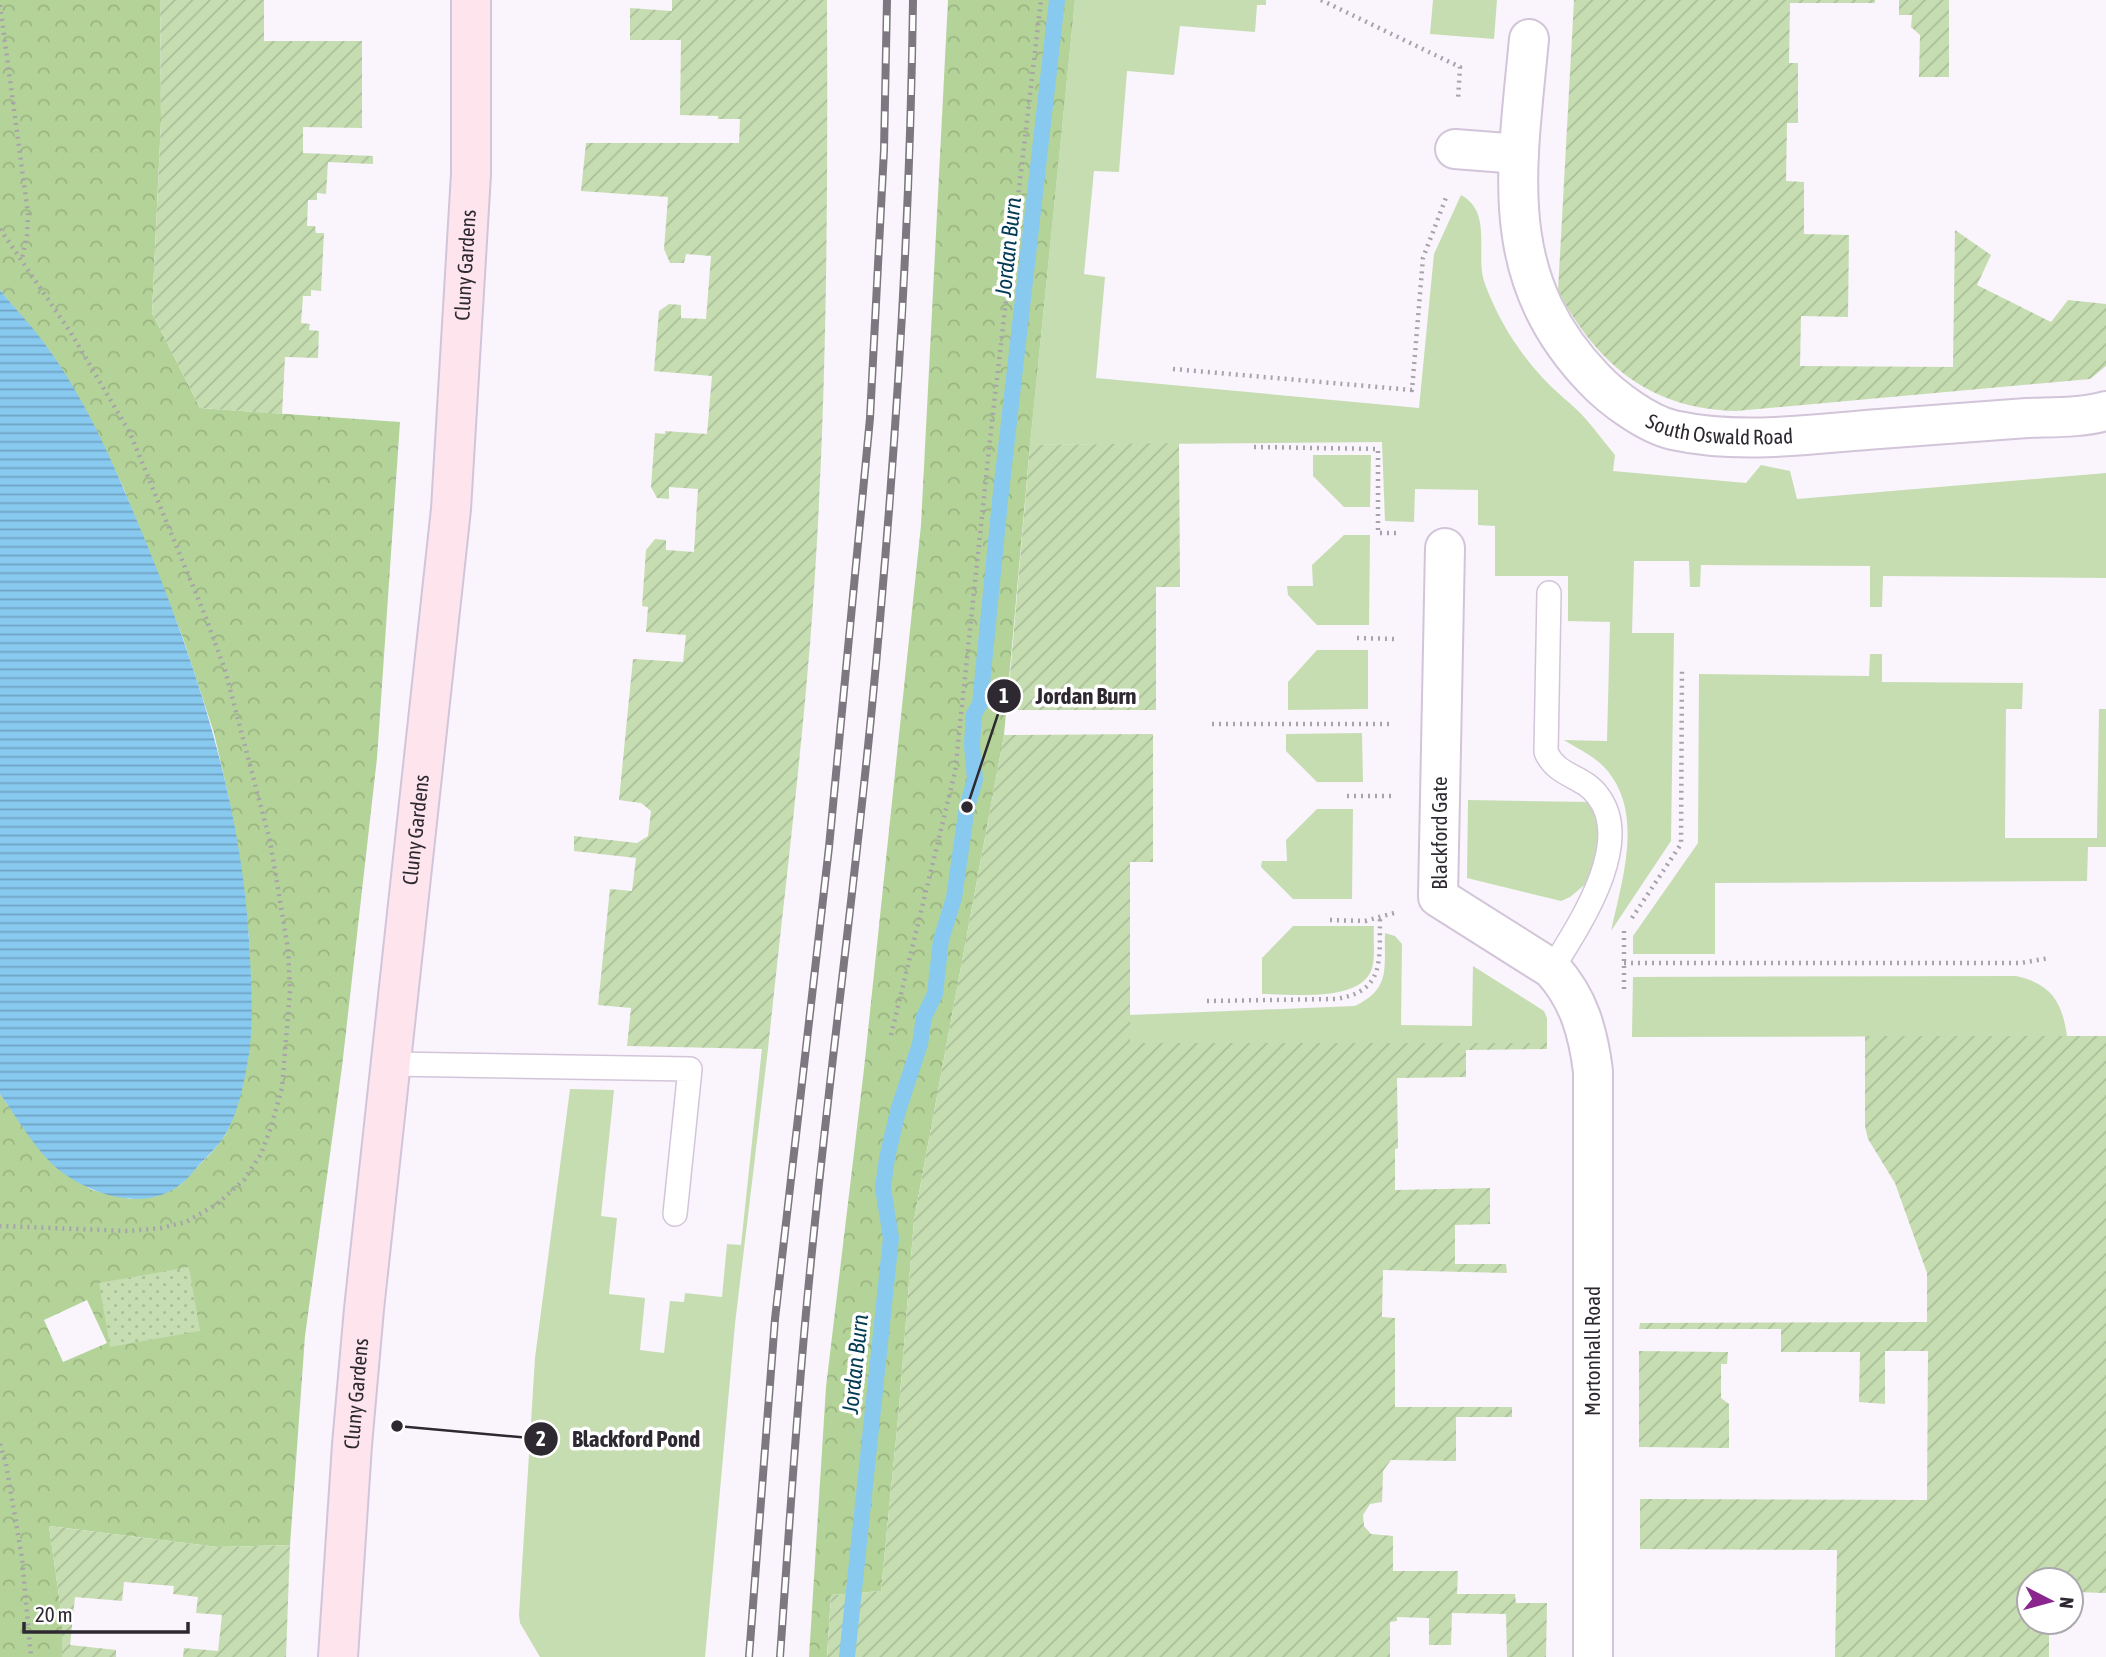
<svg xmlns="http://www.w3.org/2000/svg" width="2106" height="1657" font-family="'Asap Condensed',sans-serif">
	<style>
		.grass { fill: #c6ddb1 }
		.forest { fill: url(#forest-crowns); fill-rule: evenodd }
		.park { fill: url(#park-dots) }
		.garden { fill: url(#garden-furrows) }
		.water { fill: url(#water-rules) }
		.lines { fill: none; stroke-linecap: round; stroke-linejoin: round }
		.stream { stroke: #88c9f0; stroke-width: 16 }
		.lane-casing { stroke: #d2c5d9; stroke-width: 26 }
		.street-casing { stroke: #d2c5d9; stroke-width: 42 }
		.secondary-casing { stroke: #d2c5d9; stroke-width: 42 }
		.path { stroke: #a8a3ab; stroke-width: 4.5; stroke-dasharray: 2 5; stroke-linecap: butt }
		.lane { stroke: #fff; stroke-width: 23 }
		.street { stroke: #fff; stroke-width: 38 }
		.secondary { stroke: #fee5ed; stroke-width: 38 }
		.rail-casing { stroke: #7d7780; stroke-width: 8 }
		.rail { stroke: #fff; stroke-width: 5; stroke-dasharray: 16; stroke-linecap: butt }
		.labels { text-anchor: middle; stroke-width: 7; stroke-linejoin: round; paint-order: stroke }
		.street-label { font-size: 21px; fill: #2e2931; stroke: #fff }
		.water-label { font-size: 23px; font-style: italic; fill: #023b54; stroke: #fff }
		.leader { fill: none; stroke: #2e2931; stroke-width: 2.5 }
		.callout-dot { fill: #2e2931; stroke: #fff; stroke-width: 2.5 }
		.mark-label { font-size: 21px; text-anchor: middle; font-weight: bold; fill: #fff }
		.callout-label { font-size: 23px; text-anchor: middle; font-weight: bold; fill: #2e2931; stroke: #fff; stroke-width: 7; stroke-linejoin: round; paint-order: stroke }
	</style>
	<defs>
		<pattern id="forest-crowns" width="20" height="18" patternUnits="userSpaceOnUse" patternTransform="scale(1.75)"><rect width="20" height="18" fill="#b4d398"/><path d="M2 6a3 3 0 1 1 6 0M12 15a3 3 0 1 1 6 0" fill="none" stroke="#9bb583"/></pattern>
		<pattern id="park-dots" width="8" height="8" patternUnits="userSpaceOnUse" patternTransform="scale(1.75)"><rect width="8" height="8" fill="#c6ddb1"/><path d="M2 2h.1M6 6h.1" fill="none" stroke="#aabe99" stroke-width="1.8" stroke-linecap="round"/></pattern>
		<pattern id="garden-furrows" width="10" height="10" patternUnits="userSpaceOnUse" patternTransform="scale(1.75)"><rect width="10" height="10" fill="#c6ddb1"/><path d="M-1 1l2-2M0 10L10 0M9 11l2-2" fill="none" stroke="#aabe99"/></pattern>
		<pattern id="water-rules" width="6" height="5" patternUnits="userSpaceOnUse" patternTransform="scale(1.75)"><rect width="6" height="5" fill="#88c9f0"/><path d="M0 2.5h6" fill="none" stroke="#70a3c3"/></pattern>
	</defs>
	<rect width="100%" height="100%" fill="#faf4fd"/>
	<path class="grass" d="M1075,0H1266V5H1257L1255,32L1180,26L1174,75L1127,71L1119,172L1094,171L1084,274L1105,277L1096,378L1419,408L1434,254L1461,195C1494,213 1474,255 1485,284C1497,317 1517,350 1541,376C1554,391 1571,403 1584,417C1595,429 1604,442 1615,455L1613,471L1746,483L1761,465L1790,471L1797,499L2106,473V578L1883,576L1882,607H1870V566L1701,565L1700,587H1690L1689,561H1634L1632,633H1674L1671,841L1611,931C1622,880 1645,812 1605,768C1594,756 1578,749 1564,740L1607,741L1610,622L1568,621V576H1495V526L1478,525V490L1415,489L1414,522L1385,521L1382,442L1030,445Z
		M1433,0H1497L1494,39L1430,34Z
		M1313,455H1371L1370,507H1344L1313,476Z
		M1344,535H1370L1369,625H1317L1288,595L1287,586H1313L1312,565Z
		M1317,650H1368V709L1288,710V682Z
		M1870,654H1882V682L2023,683L2022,709H2006L2005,838H2097L2099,709H2106V847H2088L2087,881L1715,883V954H1633V936L1698,843L1699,674L1869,676Z
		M1362,733L1363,782H1317L1286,751V734Z
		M1468,800L1589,802L1596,812L1603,841L1588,882L1570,897L1561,901L1467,878Z
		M1317,809H1353L1352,899H1293L1261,867L1262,861H1287L1286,840Z
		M1293,926H1374C1373,938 1375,952 1373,964C1367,1004 1291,994 1262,994V958Z
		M1385,933L1395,936L1402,944L1401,1025L1472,1026L1473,966L1544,1011L1547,1018V1043H1130L1129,1015L1355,1006C1391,989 1384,968 1385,933Z
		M2016,976C2052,984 2062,1002 2067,1036L1632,1037L1633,977Z
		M762,1048L768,1049L735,1324L705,1657H540L520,1623L519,1615L535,1358L570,1089L614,1090L601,1216L617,1218L609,1294L645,1298L640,1350L664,1353L670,1301L684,1302L685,1293L722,1297L727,1244L741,1245Z"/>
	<path class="forest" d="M0,0H160L161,121L152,313L200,408L400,422L377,758L342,1067L305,1336L290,1545L218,1547L49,1526L62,1617V1657H0V1094L40,1150L59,1169L92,1190L130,1199L159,1196L180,1185L213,1151L226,1134L247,1065L251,1020L249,937L228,794L214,733L183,638L123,487L99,438L50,351L0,290ZM87,1300L107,1343L63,1362L44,1320Z
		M948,0H1075L1030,445L1004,735L914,1220L899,1408L881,1591L831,1595L827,1657H809L826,1387L864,1069L921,525Z"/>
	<path class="park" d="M189,1267L200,1331L110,1347L99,1283Z"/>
	<path class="garden" d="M160,0H264V41H362V128L303,127V153L373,156V164L328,162L326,194L317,193V200H308L307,226H315L316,233H324L321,291L311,290V296H303L301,323L310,324L309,330L319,331L318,358L285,357L282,414L200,408L152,313L161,121Z
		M672,0H827C828,215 827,430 810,644C799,779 782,914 768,1049L627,1046L631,1008L598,1005L610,889L632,891L636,858L574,851V836L637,843L648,836L651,811L641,803L619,800L633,659L683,662L686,635L646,632L648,607L642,606L646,550L655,539L666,540V550L694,552L698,489L669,487V499L657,498L651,487L655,433L665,434V431L707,434L712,376L654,371L659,311L669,304L681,305V318L706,319L711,256L686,254L684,263H670L664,249L668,197L581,191L586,143H739L740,119H718V116L680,115L681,40H630V8L672,11Z
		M1574,0H1875V3H1790L1789,63H1798V123H1787L1786,181L1804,182V234L1849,235L1848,317L1801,316L1800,366L1953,367L1955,230L1991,255L1977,285L2051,322L2068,300L2106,304V366L2090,379L1736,411C1650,409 1597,364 1558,291Z
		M1899,0H1949V77H1919L1920,35L1911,27L1912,15H1899Z
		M1179,443L1180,587H1156V710H1007L1030,445Z
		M1153,734V862H1130V1043H1547V1049L1466,1050V1077L1397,1078L1398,1148L1395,1149V1190L1490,1188V1224L1455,1225V1264H1506L1507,1273L1383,1270L1382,1317L1395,1318V1407H1512V1417H1456V1461L1391,1460L1383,1471L1382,1502L1370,1504L1363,1515L1364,1526L1371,1534L1393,1536V1571H1458L1457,1594H1515L1516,1603H1547L1546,1657H1507L1506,1614L1452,1613L1451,1645H1429V1618L1397,1617V1621L1390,1622V1657H827L831,1595L881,1591L899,1408L914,1220L1004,735Z
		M1865,1036H2106V1593L2071,1592V1580H2029V1622H2049V1657H1835L1837,1550L1640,1549V1499L1927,1500L1928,1351H1885V1404L1859,1402L1860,1352H1781V1329H1639L1640,1323L1927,1322V1273L1895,1183L1868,1139L1865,1126Z
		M1639,1351L1728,1352L1727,1364H1721V1398L1729,1404V1448L1639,1447Z
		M49,1526L218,1547L290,1545L286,1657H183L184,1648L218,1651L222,1615L196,1613L198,1597L173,1594L174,1586L124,1582L122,1601L75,1597L70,1645L116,1650V1657H62V1617Z"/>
	<path class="water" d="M0,290C16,310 35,329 50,351C85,400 112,460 135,516C192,651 240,793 249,939C251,981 255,1025 247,1066C243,1088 237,1115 225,1135C219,1145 210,1154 202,1162C195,1169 189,1178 181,1184C146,1213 91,1195 59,1170C35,1150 18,1119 0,1094Z"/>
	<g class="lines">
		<path class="stream" d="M847,1657L891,1238L883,1188L887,1158L898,1111L920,1044L924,1017L935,994L941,940L954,898L967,807L975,780L972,745L974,714L980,704L1000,501L1057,0"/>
		<defs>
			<path id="lane" d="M1549,593L1546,752C1557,777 1583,775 1598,796C1635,844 1577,928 1552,969
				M392,1064L690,1069L675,1214"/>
			<g id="street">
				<path id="s1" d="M1529,39C1517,169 1495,276 1594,379C1612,398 1647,424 1673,430C1741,445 1811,434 1879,429C1928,425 1978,422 2027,418C2053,417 2081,418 2106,411"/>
				<path d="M1455,149L1519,154"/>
				<path d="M1445,548L1438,897L1552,969C1579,999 1588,1032 1593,1071V1657"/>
			</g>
			<g id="secondary">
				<path id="s2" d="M338,1657L352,1445L364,1309L451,509L471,174V0"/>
			</g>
		</defs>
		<use href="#lane" class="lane-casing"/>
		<use href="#street" class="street-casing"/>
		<use href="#secondary" class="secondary-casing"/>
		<path class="path" d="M1321,0L1460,67L1458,100
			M0,5L28,214L27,235L22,259
			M0,229L71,333L130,433L206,618L225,670L270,841L288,949L290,991L282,1088L271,1127L261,1154L244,1180L217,1204L186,1222L161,1228L129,1231L0,1226
			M1173,369L1412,390L1423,258L1447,195
			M1254,447L1378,449V533H1399
			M1357,638L1394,639
			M1212,724H1394
			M1347,796H1392
			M1632,918L1681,844L1682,668
			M1330,920L1365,921L1394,913
			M1624,963H2021L2049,958
			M1624,989V931
			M1207,1001L1335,999C1386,992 1379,959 1380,918
			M891,1035L955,772L992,421L1041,0
			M0,1444L6,1464L22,1558L31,1657"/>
		<use href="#lane" class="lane"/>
		<use href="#street" class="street"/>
		<use href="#secondary" class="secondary"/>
		<defs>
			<path id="rail" d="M749,1657L775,1319L829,847L870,418L884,150L887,0
				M780,1657C788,1546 795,1435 805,1324C823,1121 851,920 871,717C894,479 910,240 913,0"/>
		</defs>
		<use href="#rail" class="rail-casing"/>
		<use href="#rail" class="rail"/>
	</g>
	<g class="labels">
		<g class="street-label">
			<text dy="7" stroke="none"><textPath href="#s2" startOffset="1398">Cluny Gardens</textPath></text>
			<text dy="7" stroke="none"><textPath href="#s1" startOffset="502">South Oswald Road</textPath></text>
			<text dy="7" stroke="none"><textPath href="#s2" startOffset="831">Cluny Gardens</textPath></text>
			<text transform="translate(1440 833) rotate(-90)" y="7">Blackford Gate</text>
			<text transform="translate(1593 1351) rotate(-90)" y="7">Mortonhall Road</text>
			<text dy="7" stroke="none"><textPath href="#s2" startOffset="264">Cluny Gardens</textPath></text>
		</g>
		<g class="water-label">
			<text transform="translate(1008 247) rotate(-84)" y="8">Jordan Burn</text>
			<text transform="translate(855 1364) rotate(-84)" y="8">Jordan Burn</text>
		</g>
	</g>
	<path class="leader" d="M967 807L1004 696M397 1426L541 1439"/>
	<g class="callout-dot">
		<circle cx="967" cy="807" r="7"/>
		<circle cx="397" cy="1426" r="7"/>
		<circle cx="1004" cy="696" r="18"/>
		<circle cx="541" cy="1439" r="18"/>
	</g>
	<g class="mark-label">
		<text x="1004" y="703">1</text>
		<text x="541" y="1446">2</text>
	</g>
	<g class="callout-label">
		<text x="1086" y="704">Jordan Burn</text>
		<text x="636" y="1447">Blackford Pond</text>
	</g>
	<g transform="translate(2050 1601) rotate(96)"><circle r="33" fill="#ffffff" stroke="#aba9ad" stroke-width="2"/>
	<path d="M0-5L12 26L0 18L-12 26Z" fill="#8a268d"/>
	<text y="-10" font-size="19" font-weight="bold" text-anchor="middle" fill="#2e2931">N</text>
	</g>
	<path d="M24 1622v10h164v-10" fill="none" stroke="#2e2931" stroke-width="3.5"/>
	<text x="35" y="1622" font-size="21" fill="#2e2931" stroke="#ffffff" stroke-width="5" paint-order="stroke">20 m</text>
</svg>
